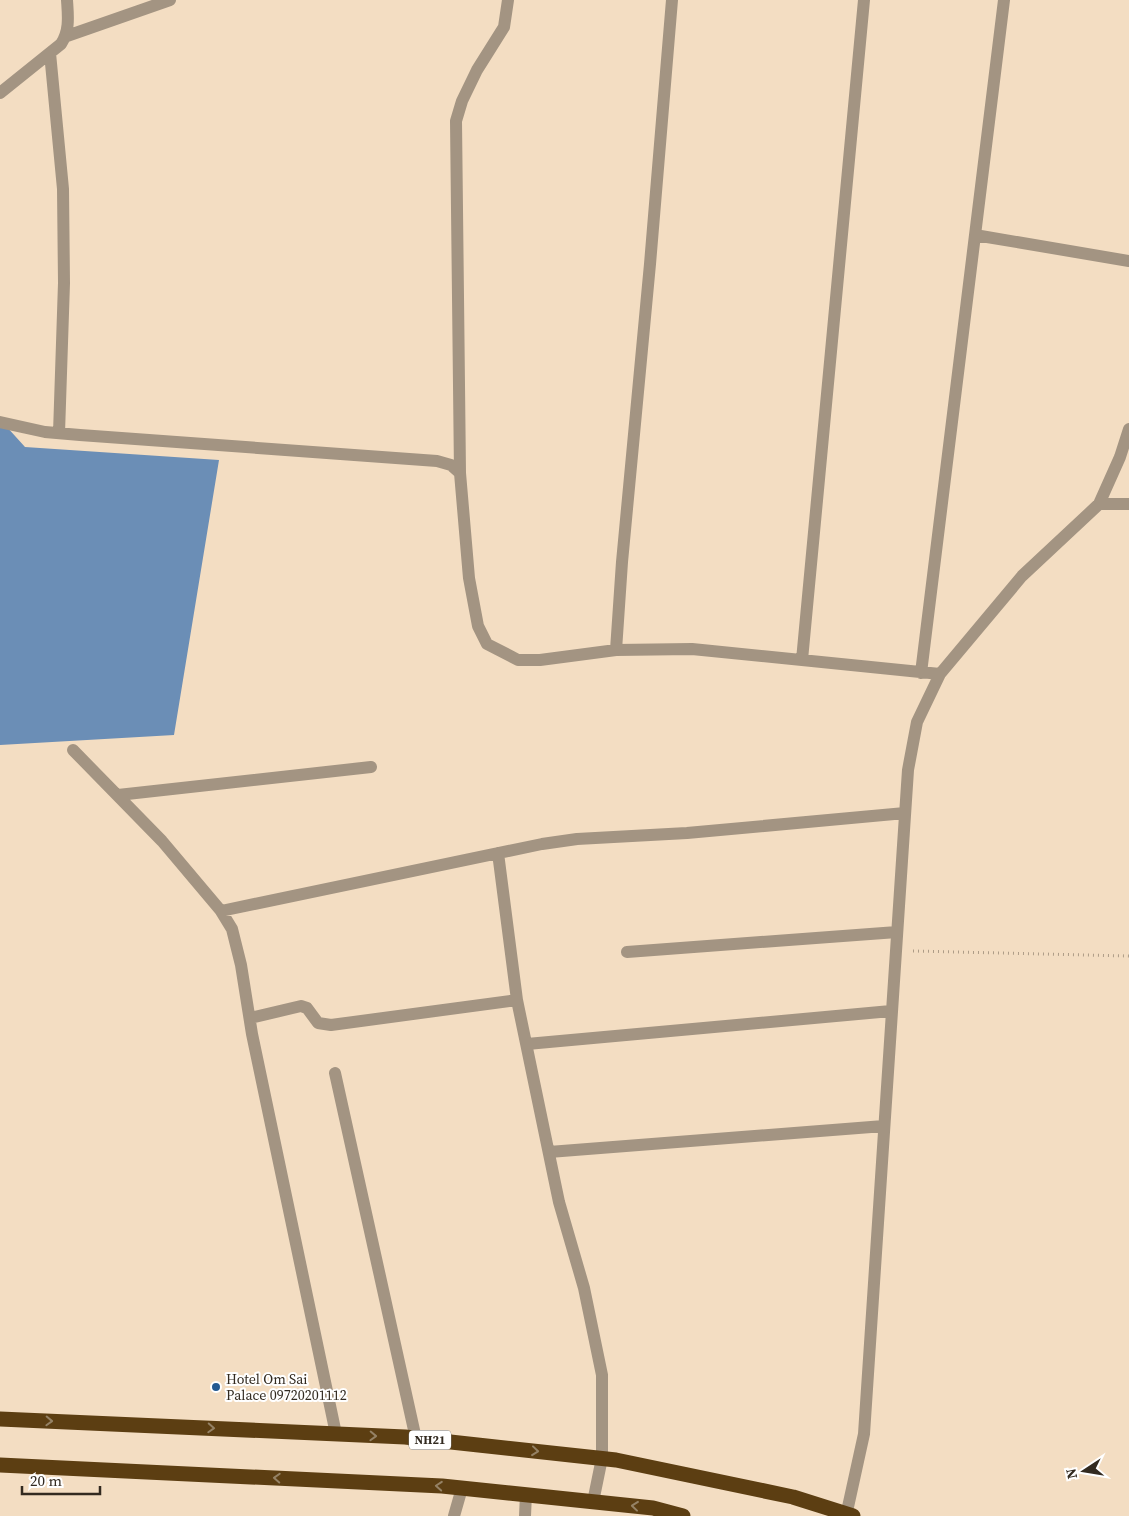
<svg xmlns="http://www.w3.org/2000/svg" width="1129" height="1516" font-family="'Source Serif 4',serif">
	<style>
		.water { fill: #6b8eb6 }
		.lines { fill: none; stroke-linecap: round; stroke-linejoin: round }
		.path { stroke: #ad9c87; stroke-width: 3; stroke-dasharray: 1 4; stroke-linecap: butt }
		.street { stroke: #a39482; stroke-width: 12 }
		.highway { stroke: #5c3e12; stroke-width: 15 }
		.oneway { stroke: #958265 }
		.poi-dot { fill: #235991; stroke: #fff; stroke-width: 2 }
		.labels { text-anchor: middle; stroke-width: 4; stroke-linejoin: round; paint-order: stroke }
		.shield { fill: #fff; stroke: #706a63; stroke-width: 1 }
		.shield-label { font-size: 12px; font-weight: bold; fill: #322a20 }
		.poi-label { font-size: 14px; fill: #322a20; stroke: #fff; text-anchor: start }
	</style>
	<rect width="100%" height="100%" fill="#f3ddc2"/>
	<path class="water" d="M0,426H6L25,447L219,460L174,735L0,745Z"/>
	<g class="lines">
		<path class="path" d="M913,951L1129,956"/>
		<path class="street" d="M508,0L504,27L477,70L462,101L456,121L460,473L469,578L478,626L487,644L518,660H540L616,650
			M672,0L650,264L622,562L616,650L692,649L940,674
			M67,36L170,0
			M50,53L63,189L64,283L59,433
			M0,93L61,44C70,30 68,16 67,0
			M975,235L1129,261
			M0,422L45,432L80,435L437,461L451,465L460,473
			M1099,504H1129
			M802,660L864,0
			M921,673L1004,0
			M73,750L162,841L221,911L232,929L241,965L252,1034L336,1434
			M118,795L371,767
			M498,853L517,1000L559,1202L584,1288L602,1375V1458L593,1502
			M221,911L542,844L577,839L687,833L905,813
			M627,952L897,932
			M250,1018L301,1006L307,1008L318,1023L331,1025L517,1000
			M527,1044L891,1011
			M335,1073L416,1439
			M549,1152L884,1126
			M454,1516L462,1488
			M525,1516L526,1494
			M846,1516L864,1434L908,770L917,722L940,674L1022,576L1099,504L1120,457L1129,429"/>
		<path class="highway" d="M0,1419L405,1437L616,1460L793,1497L853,1516
			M0,1465L442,1486L653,1508L683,1516"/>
	</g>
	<defs><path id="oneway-chevron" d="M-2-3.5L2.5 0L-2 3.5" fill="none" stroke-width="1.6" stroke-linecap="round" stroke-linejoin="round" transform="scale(1.25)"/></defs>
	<g class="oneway">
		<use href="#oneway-chevron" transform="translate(49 1421) rotate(2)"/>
		<use href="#oneway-chevron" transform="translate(211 1428) rotate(3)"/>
		<use href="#oneway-chevron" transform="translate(373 1436) rotate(2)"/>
		<use href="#oneway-chevron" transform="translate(535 1451) rotate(6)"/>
		<use href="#oneway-chevron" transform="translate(277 1478) rotate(-177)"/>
		<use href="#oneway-chevron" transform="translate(439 1486) rotate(-176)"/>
		<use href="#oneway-chevron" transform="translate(635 1506) rotate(-174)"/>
	</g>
	<circle class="poi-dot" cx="216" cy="1387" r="5"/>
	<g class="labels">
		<rect class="shield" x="409" y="1430.5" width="42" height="19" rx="4"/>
		<g class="shield-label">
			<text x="430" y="1444">NH21</text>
		</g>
		<g class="poi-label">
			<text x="226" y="1384">Hotel Om Sai<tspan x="226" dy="16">Palace 09720201112</tspan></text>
		</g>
	</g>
	<g transform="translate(1084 1471) rotate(258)" stroke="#ffffff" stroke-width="4" paint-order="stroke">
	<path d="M0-4L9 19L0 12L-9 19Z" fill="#322a20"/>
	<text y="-8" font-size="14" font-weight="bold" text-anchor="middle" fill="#322a20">N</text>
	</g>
	<path d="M22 1486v8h78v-8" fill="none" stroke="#322a20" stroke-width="2.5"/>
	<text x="30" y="1486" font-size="15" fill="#322a20" stroke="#ffffff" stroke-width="4" paint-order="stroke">20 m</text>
</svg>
